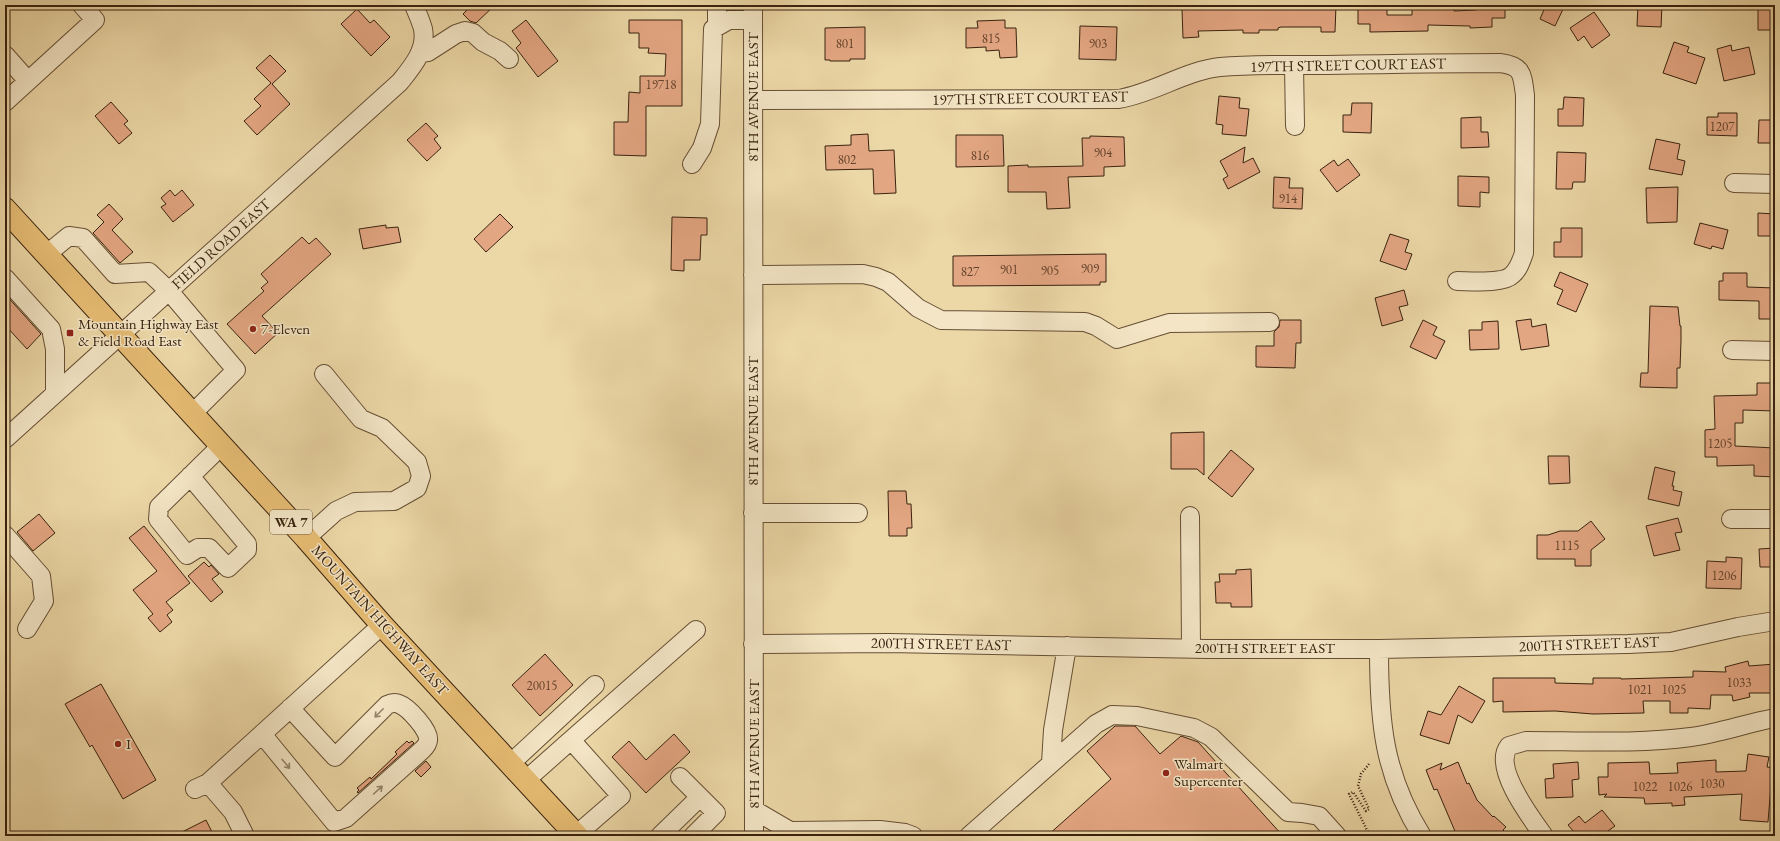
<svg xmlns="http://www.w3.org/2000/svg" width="1780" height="841" font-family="'EB Garamond',serif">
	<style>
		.building { fill: #e3a682; stroke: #39220f }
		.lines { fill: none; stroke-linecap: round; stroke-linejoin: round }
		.minor-casing { stroke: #664f35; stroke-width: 20 }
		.major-casing { stroke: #39220f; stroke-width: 24 }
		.path { stroke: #39220f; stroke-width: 2.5; stroke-dasharray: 1 2; stroke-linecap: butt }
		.minor { stroke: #f3e5c5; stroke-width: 18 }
		.major { stroke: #e6bc73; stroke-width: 22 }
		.oneway { stroke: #96846a }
		.poi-dot { fill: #8f2418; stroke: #f3e5c5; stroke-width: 1.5 }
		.labels { text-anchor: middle; stroke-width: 3; stroke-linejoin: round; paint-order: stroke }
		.number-label { font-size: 13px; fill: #64432c }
		.shield { fill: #f3e5c5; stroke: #715c46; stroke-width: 1 }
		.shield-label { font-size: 14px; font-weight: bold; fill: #39220f }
		.street-label { font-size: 15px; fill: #39220f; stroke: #f3e5c5 }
		.poi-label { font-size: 15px; fill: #39220f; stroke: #f3e5c5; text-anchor: start }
	</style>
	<rect width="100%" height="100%" fill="#ecd7a6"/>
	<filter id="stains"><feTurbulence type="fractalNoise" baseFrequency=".005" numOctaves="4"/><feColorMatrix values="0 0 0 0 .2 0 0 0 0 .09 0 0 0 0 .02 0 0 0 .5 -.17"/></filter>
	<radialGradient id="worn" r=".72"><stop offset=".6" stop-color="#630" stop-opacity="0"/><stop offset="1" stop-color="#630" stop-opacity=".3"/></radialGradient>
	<path class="building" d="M472,5H495L476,23L470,21L463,14Z
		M1243,5H1336L1335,32H1321V27H1281L1278,28V30H1259V33H1243V30L1198,31L1199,37L1183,38L1182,9L1243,8Z
		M1358,5H1387V15H1412V5H1454V11L1476,10V5H1505V18H1492V27L1470,28V26L1428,25V31L1370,32V24H1358Z
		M1546,5H1565L1555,26L1540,19Z
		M1638,5H1662L1661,27L1637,26Z
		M1758,5H1775V30H1758Z
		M357,9L370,23L374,20L390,37L371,56L341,24Z
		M1594,12L1610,35L1592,48L1584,36L1578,41L1570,28Z
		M526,20L558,61L538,77L516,48L521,43L512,31Z
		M629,20H682V106H646V156L614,155V122H628L629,92L640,93V76H665L666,54L648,53L649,48H639V33H629Z
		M1005,20V28H1016L1017,57L1000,58L999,50L986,51V47L966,48V28H978L977,21Z
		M1080,26L1117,27L1116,60L1079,59Z
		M865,27V59H850V61H830V60H825V28Z
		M1674,42L1689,47L1687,52L1705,58L1696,84L1663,73Z
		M1731,45L1732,51L1749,47L1755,74L1724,81L1717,49Z
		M270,55L286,71L272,84L290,104L257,135L244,121L261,106L254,99L271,83L256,68Z
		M1219,96L1240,98L1239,108L1249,109L1246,136L1222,134L1223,125L1216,124Z
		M1564,97L1584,98L1583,126H1558V109H1563Z
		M111,102L128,121L124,124L132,133L119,144L95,116Z
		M1352,103H1372L1371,133L1343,132V115H1351Z
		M1718,113H1737V136L1707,135V117H1718Z
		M1481,117V132H1488L1489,147L1461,148V118Z
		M1759,120H1775V143H1758Z
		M426,123L438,136L434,139L441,148L427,161L407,140Z
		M868,134L869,151L894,150L896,193L874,194L873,169L826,170L825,146L851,145V135Z
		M956,135H1003L1004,166L956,167Z
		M1090,136L1124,137L1125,166L1104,167V176L1068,177L1070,208L1047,209L1046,192H1008V166L1028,165V167L1083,166L1082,138H1090Z
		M1656,139L1680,144L1677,159L1685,161L1682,175L1649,169Z
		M1245,147L1243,163L1253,158L1260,172L1228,189L1223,179L1228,176L1220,161Z
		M1557,152L1586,153L1585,182H1573L1572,189H1556Z
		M1348,159L1360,175L1337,192L1320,170L1334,160L1338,166Z
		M1458,176L1489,177V193L1480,192V207L1458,206Z
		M1274,177L1290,178L1289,188H1303L1302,209L1273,208Z
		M1678,187L1677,222L1647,223L1646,188Z
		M170,190L175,196L182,190L194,205L173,222L161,207L166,204L161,198Z
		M109,204L123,219L112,230L133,252L120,263L93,233L104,222L97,215Z
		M1758,213L1775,214V236H1758Z
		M500,214L513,227L486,252L474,239Z
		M672,217L707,218V235H701L700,260H684V271L671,270Z
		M1700,223L1728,230L1723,249L1712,246L1711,249L1694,244Z
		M386,225V228L398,227L401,242L363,249L359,229Z
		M1561,228H1582V257H1554V242H1561Z
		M1390,234L1409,240L1405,252L1412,254L1406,270L1380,261Z
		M302,237L309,244L316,238L331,254L262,316L278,333L255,354L227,324L264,291L261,288L268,282L261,274Z
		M1106,254V282H1100V285L953,286V256Z
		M1560,272L1588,284L1576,312L1557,304L1563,290L1554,286Z
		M1723,273H1747V287L1775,288V319H1759V301L1719,300V281H1723Z
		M1404,290L1408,305L1399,307L1403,320L1382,326L1375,298Z
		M5,294L41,334L27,349L5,325Z
		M1650,306L1678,307L1680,326H1681V341L1680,368H1677V388L1640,387L1641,373H1648Z
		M1531,319L1532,327L1546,324L1549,346L1521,350L1516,321Z
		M1280,320H1301V343H1296L1295,368L1256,367V346H1274V332L1279,327Z
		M1423,320L1437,327L1433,335L1445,341L1436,359L1410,347Z
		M1498,321L1499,349L1470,350L1469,330H1482V322Z
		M1757,383H1775V411L1743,410V423H1735V446L1775,448V477L1754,476V465L1717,466V457H1705V430L1715,429L1714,396L1757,395Z
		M1204,432V475L1197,469H1171V433Z
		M1231,450L1254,469L1232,497L1208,478Z
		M1548,456H1569L1570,483L1549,484Z
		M1655,467L1675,472L1672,486H1674L1673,490L1682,492L1679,506L1648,499Z
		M888,491H906L907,504H911L912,528H907V536H889Z
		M39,514L55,533L33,551L17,532Z
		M1678,518L1682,532L1675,533L1680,550L1654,556L1646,526Z
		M1591,521L1605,539L1591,550V566H1575V559H1537V535H1548L1560,531H1578Z
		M144,526L190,583L166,602L173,610L167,615L172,622L160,632L148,618L153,614L133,590L157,571L129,538Z
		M1775,548V567H1760L1759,549Z
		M1726,557L1742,558L1741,589L1706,588L1707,561L1726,562Z
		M204,562L209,567L211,565L219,574L212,579L223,592L211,602L188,576Z
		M1251,569L1252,607H1231V603H1216L1215,582H1220L1219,574H1236V570Z
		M545,654L573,685L540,716L512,685Z
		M1748,661L1749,666L1775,664V693H1749L1750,697L1733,701L1732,695H1711L1710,709L1688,708V713H1670V701H1643L1644,713L1593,714L1555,711L1503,712V701L1493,702V678H1555V683L1593,684V678H1621V679L1693,677V671L1726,672L1725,667Z
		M101,684L156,780L123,799L92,745L90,747L65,704Z
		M1459,686L1485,701L1472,723L1458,715L1449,744L1420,735L1428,711L1441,715Z
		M1115,726H1135L1160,754L1181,736L1198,742L1283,836H1047L1111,779L1087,751Z
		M674,734L690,752L646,793L612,757L629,741L646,760Z
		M407,741L409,743L412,741L414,743L358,793L357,792L359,790L357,788L370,777L371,779L397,754L395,752Z
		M1748,754L1769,757L1767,767L1775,768V785H1771L1768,822L1740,820L1742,794L1684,797L1685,805L1672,806V803L1645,804L1644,798L1604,797L1607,794L1599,795L1598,777H1608V763L1649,762L1650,774L1678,773L1677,763L1716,760V772L1746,771Z
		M426,761L431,767L421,777L415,771Z
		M1458,762L1467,784L1469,783L1477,800L1493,817L1494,816L1506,827L1503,830L1509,836H1457L1437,789L1434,790L1426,770L1442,763L1440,770Z
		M1578,762L1579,779L1572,780L1573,797L1546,798L1545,779L1554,778L1553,764Z
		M1602,810L1615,826L1601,836H1569L1574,832L1568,825L1579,816L1585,823Z
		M206,820L214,836H174Z"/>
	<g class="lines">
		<defs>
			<path id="minor" d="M753,5L754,836
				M717,25V5
				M420,53L428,52L456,34L465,31L473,33L483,42L500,51L509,59
				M5,55L28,81
				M1294,65L1295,126
				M753,100L1119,99C1154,93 1185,71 1220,67C1255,64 1291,65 1326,65C1384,64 1442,63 1500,63C1523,66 1522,74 1525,95L1524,253C1521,261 1519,269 1512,275C1503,284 1470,281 1457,281
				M5,102L95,20L82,5
				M692,164L702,148L710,124L713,29L729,20H753
				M1734,183L1775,184
				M47,254L69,236L83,238L115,274L149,272L169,291L236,370L192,414
				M753,275L863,274L876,277L888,282L918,308L941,320L1085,322L1096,326L1117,339L1169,323L1270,322
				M5,278L51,329L55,349V394
				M1732,350L1775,351
				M5,439L400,82C412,67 427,50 423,29C421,21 417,13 414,5
				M190,476L247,544V550L228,568L209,548H198L187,555L158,519L159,507L221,446
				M753,513H858
				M1190,516L1191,648
				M1731,519H1775
				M5,535L41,576L44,601L27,629
				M306,538L336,511L355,502L394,501L417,488L421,476L417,462L382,428L361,419L324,374
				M753,644L889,643L1207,649H1379L1628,644L1671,642L1738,627L1775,621
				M1379,649C1379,720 1383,774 1422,836
				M262,734L334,822L346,818L421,751C424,748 428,745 428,740C430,731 408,707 399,704C395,702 391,703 387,705L335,757L290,708
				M511,763L595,685
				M1051,763L1053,730L1067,646
				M526,780L571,740
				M208,783L233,812L245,836
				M195,789L208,783L382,625
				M754,810L790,831
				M576,835L621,796L571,740L696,630
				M660,836L700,797L680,777
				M693,836L716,813L700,797
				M781,836L790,831L880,830L905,833L913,836
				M969,836L1096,724L1112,715L1137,716L1194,728L1211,737L1288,812L1302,813L1319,816L1337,836
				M1544,836C1531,818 1492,767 1509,746L1526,741C1580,741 1639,744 1691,737C1720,733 1747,723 1775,718"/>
			<path id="major" d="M5,209L306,538L382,625L577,836"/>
		</defs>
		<use href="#minor" class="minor-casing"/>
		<use href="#major" class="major-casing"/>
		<path class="path" d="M1369,764L1361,774L1358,786L1369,809L1366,811L1353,792L1349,794L1370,836"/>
		<use href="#minor" class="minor"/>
		<use href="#major" class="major"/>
	</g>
	<defs><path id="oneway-shaft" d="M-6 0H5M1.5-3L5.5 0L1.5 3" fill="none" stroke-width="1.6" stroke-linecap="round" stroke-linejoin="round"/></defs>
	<g class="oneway">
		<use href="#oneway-shaft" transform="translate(379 713) rotate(135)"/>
		<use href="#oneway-shaft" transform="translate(286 764) rotate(50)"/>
		<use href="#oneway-shaft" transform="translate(378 790) rotate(-42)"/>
	</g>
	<g class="poi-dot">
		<circle cx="253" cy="329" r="4"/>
		<rect x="66" y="329" width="8" height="8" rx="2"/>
		<circle cx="118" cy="744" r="4"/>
		<circle cx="1166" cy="773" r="4"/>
	</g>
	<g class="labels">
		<g class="number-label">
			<text x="991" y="43">815</text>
			<text x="845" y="48">801</text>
			<text x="1098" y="48">903</text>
			<text x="661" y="89">19718</text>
			<text x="1722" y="131">1207</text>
			<text x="1103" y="157">904</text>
			<text x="980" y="160">816</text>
			<text x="847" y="164">802</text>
			<text x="1288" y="203">914</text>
			<text x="1090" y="273">909</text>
			<text x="1009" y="274">901</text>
			<text x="1050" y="275">905</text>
			<text x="970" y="276">827</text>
			<text x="1720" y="448">1205</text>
			<text x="1567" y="550">1115</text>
			<text x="1724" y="580">1206</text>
			<text x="1739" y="687">1033</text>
			<text x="542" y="690">20015</text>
			<text x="1640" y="694">1021</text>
			<text x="1674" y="694">1025</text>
			<text x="1712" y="788">1030</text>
			<text x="1645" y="791">1022</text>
			<text x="1680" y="791">1026</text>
		</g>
		<rect class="shield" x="270" y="510" width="42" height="24" rx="3"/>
		<g class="shield-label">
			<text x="291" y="527">WA 7</text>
		</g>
		<g class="street-label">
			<text transform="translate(1348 65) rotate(-1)" y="5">197TH STREET COURT EAST</text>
			<text transform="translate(753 97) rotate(-90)" y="5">8TH AVENUE EAST</text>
			<text transform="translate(1030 98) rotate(-1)" y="5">197TH STREET COURT EAST</text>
			<text transform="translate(221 244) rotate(-42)" y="5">FIELD ROAD EAST</text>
			<text transform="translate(753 421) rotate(-90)" y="5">8TH AVENUE EAST</text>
			<text transform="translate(380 620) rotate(48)" y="5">MOUNTAIN HIGHWAY EAST</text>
			<text transform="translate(941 644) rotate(1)" y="5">200TH STREET EAST</text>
			<text transform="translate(1589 644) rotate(-2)" y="5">200TH STREET EAST</text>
			<text x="1265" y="653">200TH STREET EAST</text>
			<text transform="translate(754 744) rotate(-90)" y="5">8TH AVENUE EAST</text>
		</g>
		<g class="poi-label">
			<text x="78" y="329">Mountain Highway East<tspan x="78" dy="17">&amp; Field Road East</tspan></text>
			<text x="261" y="334">7-Eleven</text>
			<text x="126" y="749">I</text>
			<text x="1174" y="769">Walmart<tspan x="1174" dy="17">Supercenter</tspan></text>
		</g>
	</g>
	<rect width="1780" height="841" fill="none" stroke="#ecd7a6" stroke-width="20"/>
	<rect x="6" y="6" width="1768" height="829" fill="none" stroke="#39220f" stroke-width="2"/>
	<rect x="10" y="10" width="1760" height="821" fill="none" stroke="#39220f"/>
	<rect width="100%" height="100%" filter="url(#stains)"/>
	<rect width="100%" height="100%" fill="url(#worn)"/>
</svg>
